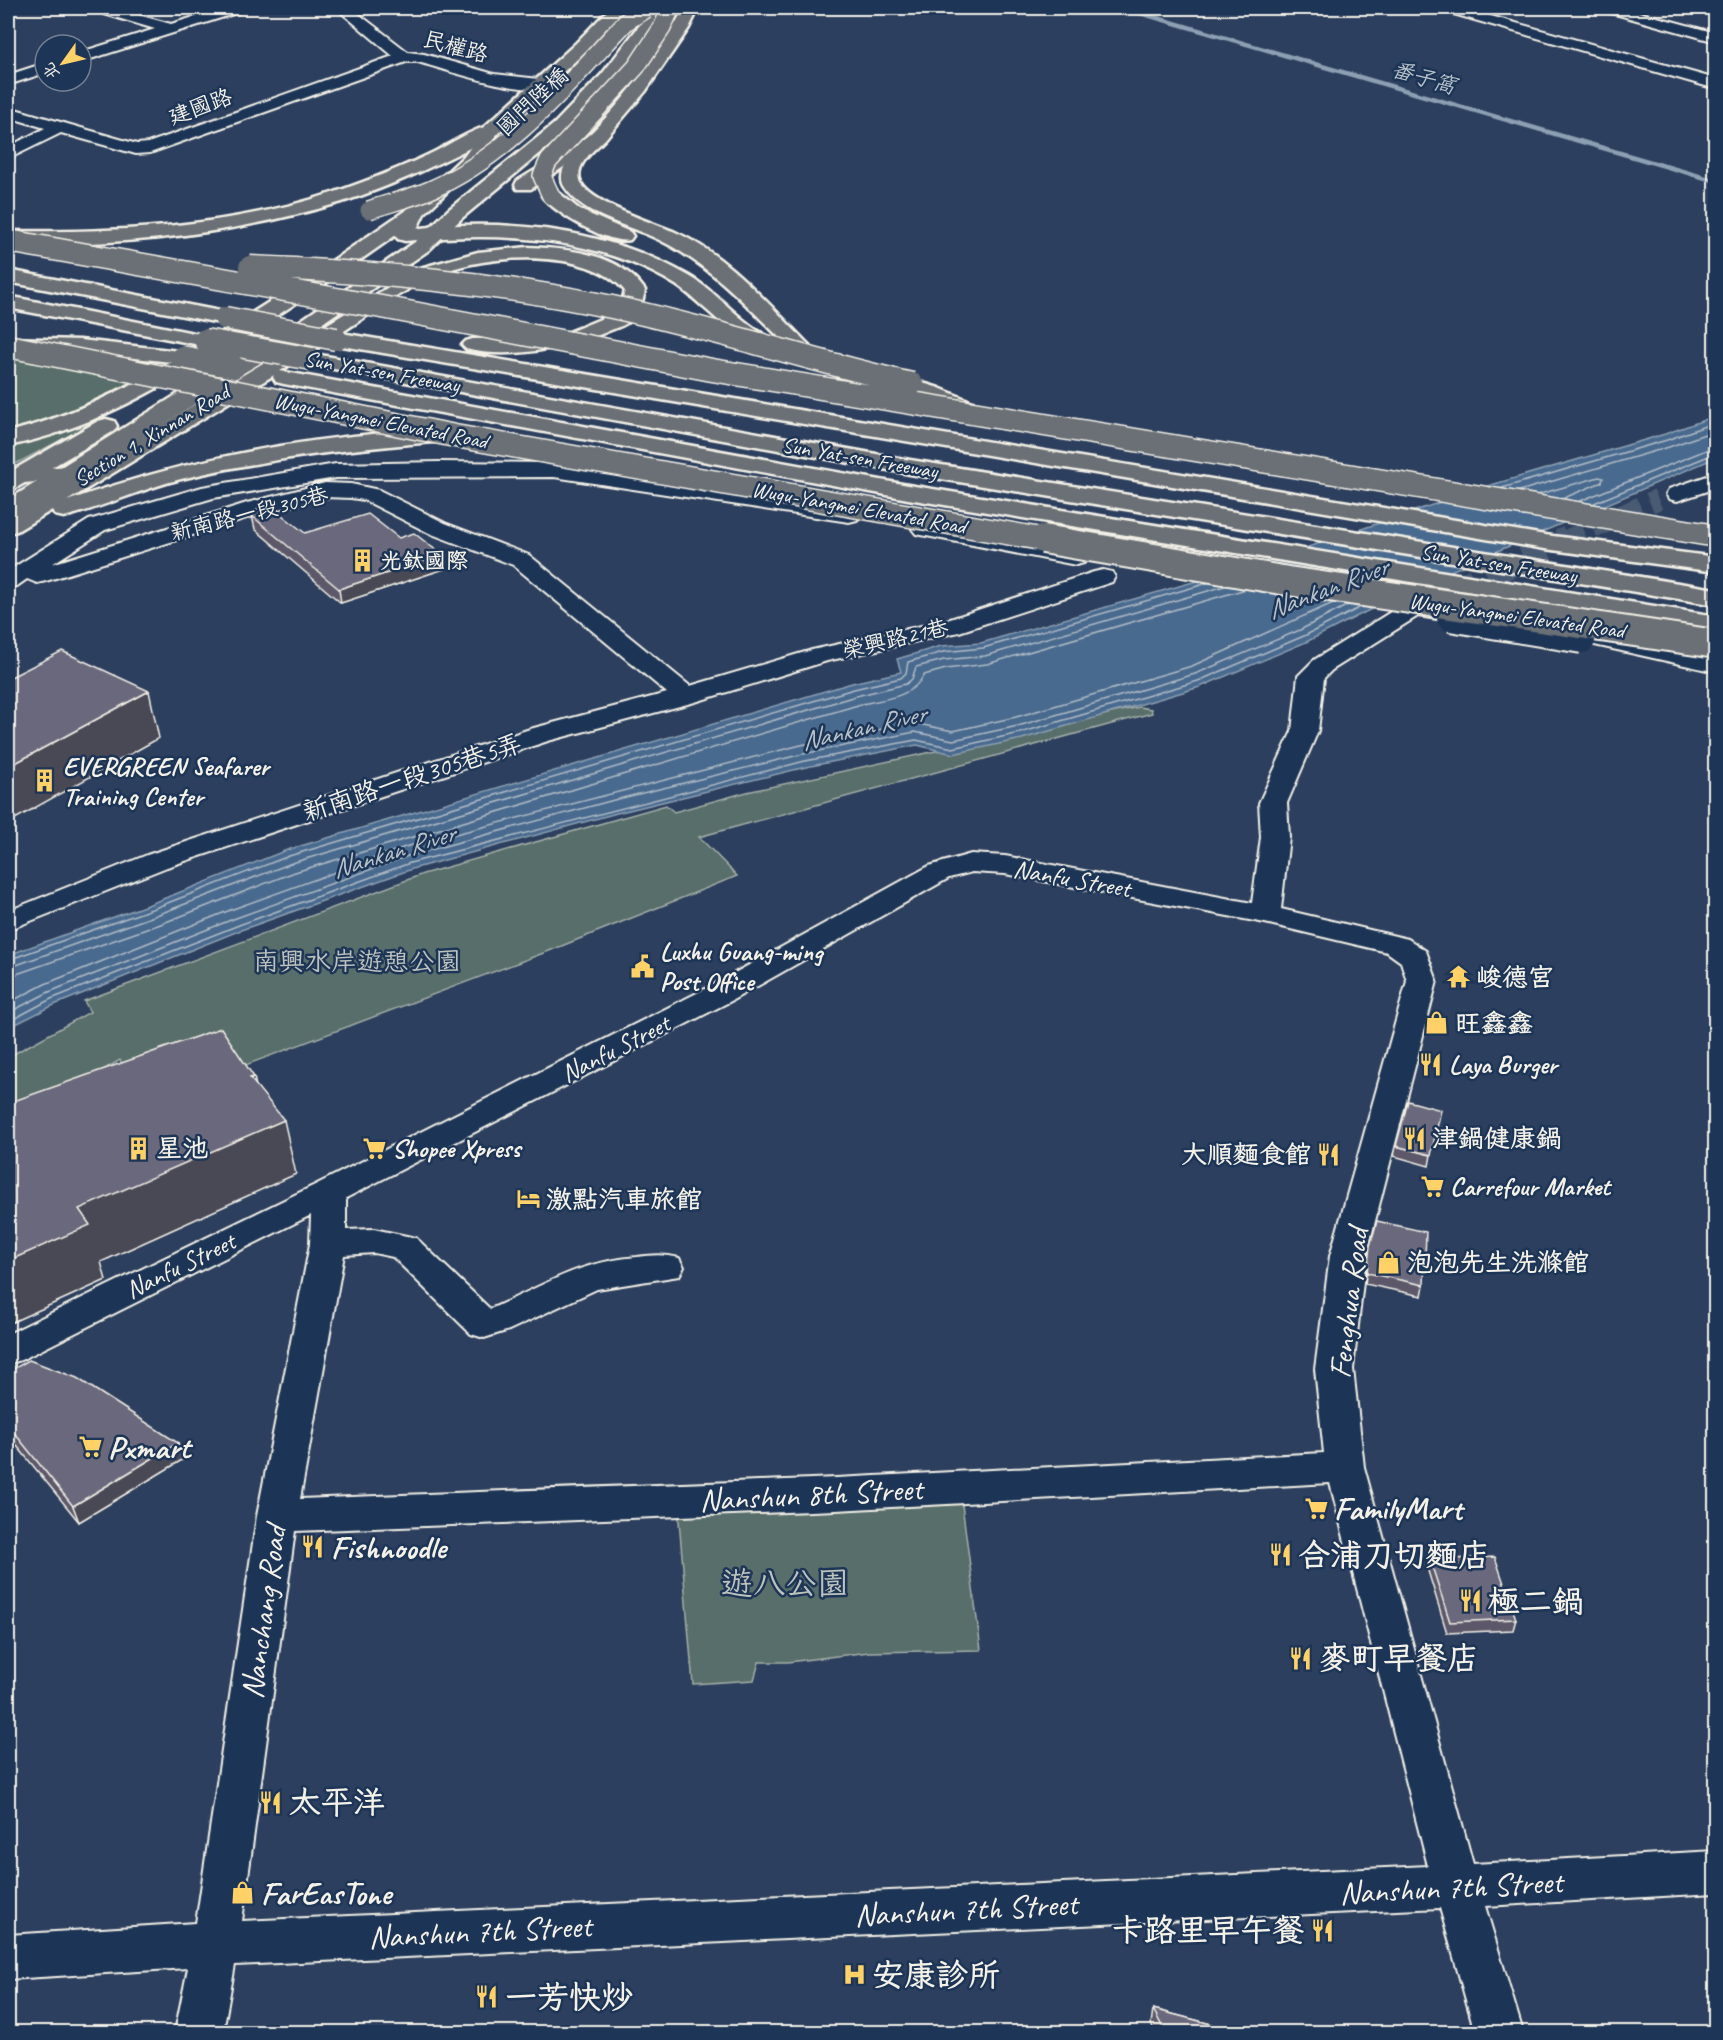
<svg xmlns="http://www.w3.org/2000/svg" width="1723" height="2040" font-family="Caveat,'LXGW WenKai TC',sans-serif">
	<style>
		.green { fill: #586e6a; stroke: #a6b0a9; stroke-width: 1.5 }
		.water { fill: #496a8f; stroke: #8da0b3; stroke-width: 1.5 }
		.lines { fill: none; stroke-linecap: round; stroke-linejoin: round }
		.shore { stroke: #b0bbc4; stroke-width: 1.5 }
		.stream { stroke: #8da0b3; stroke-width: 4.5 }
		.minor-tunnel-far1 { stroke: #4a5a73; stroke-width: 21; stroke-dasharray: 21 10; stroke-linecap: butt }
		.minor-tunnel { stroke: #4a5a73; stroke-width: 26; stroke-dasharray: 26 14; stroke-linecap: butt }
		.minor-casing { stroke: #f4f1e8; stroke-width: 4 }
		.major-casing { stroke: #f4f1e8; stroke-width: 5 }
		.highway-casing { stroke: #f4f1e8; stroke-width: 5 }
		.minor { fill: #1d3557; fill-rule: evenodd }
		.major { fill: #6b6f75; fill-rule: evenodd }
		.highway { fill: #6b6f75; fill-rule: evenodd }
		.minor-bridge-casing { stroke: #f4f1e8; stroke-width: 30; stroke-linecap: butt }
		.highway-bridge-far2-casing { stroke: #f4f1e8; stroke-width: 20; stroke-linecap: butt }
		.highway-bridge-far1-casing { stroke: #f4f1e8; stroke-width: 25; stroke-linecap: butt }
		.highway-bridge-casing { stroke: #f4f1e8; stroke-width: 32; stroke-linecap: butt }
		.minor-bridge { stroke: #1d3557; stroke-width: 26 }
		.highway-bridge-far2 { stroke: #6b6f75; stroke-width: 17 }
		.highway-bridge-far1 { stroke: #6b6f75; stroke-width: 22 }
		.highway-bridge { stroke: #6b6f75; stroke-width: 28 }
		.wall { fill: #5b596a; stroke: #f4f1e8; stroke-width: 1.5 }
		.shaded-wall { fill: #4a4956; stroke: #f4f1e8; stroke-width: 1.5 }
		.building { fill: #6a687b; stroke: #f4f1e8; stroke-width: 1.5 }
		.labels { text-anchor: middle; stroke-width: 5; stroke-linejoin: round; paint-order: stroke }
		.far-street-label { font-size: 22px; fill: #f4f1e8; stroke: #1d3557 }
		.far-water-label { font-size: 22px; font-style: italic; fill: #b8c2c9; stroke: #1d3557 }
		.far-poi-label { font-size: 22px; font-weight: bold; fill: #f4f1e8; stroke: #1d3557; text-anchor: start }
		.poi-label { font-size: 26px; font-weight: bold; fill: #f4f1e8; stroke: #1d3557; text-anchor: start }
		.street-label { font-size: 26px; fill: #f4f1e8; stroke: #1d3557 }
		.park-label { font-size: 26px; fill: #bdc3bc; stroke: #1d3557 }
		.water-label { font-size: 27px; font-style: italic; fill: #b8c2c9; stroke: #1d3557 }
		.near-street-label { font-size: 32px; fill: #f4f1e8; stroke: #1d3557 }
		.near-poi-label { font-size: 32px; font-weight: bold; fill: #f4f1e8; stroke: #1d3557; text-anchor: start }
		.near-park-label { font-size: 32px; fill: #bdc3bc; stroke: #1d3557 }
	</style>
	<rect width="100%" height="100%" fill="#2c3f5e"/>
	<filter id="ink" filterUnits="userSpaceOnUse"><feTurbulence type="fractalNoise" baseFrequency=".0167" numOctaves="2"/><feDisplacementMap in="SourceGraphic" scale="12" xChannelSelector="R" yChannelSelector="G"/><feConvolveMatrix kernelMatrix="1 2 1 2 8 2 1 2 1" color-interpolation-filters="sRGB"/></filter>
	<g filter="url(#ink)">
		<path class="green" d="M8,347L94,352L177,365C123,394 67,417 8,433Z
			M88,422L91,424L8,468V446Z
			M1139,707L1151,709L1152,713L699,837L737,876L549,951L147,1102L120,1060L8,1126V1057L90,1012L84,1001L423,874L666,805L674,812L747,792Z
			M961,1497L981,1650L869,1652L788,1662H759L754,1680L693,1684L678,1509Z"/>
		<path class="water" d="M1715,416V458L1425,582L1306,642L1200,687L1022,739L953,754L917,745L806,767L617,813L412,869L241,930L54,1005L8,1028V955L150,904L287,850L852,683L901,672L897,659L941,646L981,643L1273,559L1491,485L1665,434Z"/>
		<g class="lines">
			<path class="shore" d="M1502,488L1667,440L1716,422
				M1519,491L1669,447L1716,430
				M1540,494L1599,477L1603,478L1602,482L1564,498
				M1580,501L1716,446
				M1594,503L1716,453
				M8,960L152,909L289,856L854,689L901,678L906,673L908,662L943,652L983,648L1208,583
				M8,968L154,916L292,863L856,696L906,684L912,679L916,667L944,660L985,656L1225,586
				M8,977L158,925L295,872L858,705C882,699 911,699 924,675L946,669L987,664L1246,589
				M8,1003L45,984L233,909L405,847L801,745L913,723L953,731L1016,717L1192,666L1333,603
				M8,1013L49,992L236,918L408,856L614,800L803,754L915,732L953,740L1018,726L1195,674L1300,630L1348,605
				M8,1022L51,999L239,925L410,863L805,761L916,740L953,748L1020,733L1198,681L1304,636L1361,607"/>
			<path class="stream" d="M1123,8L1716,181"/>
			<path class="minor-tunnel-far1" d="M1565,541L1658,499"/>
			<path class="minor-tunnel" d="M1414,608L1568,539"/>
			<defs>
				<path id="minor" d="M92,8H113L171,24L224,8H245L243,11L81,62V52L155,29L94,11Z
					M336,8H351L408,52L424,54L494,74L539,79L547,84C534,100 439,68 418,62H406L150,153L136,154L61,133L8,159V147L45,128L8,117V107L137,144L148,143L393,56Z
					M1441,8H1462L1716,79V89L1443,11Z
					M1602,8H1624L1716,33V42L1604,11Z
					M45,63V73L8,85V75Z
					M439,462L554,463L849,508L857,510L861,515L857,520L849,522L554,477L336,478L213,498L105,530L52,564L247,503L325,483L351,484L379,490L445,523L529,555L690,686L812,650L944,621L1094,572L1103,570L1112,572L1115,577L1112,582L959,632L827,661L695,702L548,741L167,867L8,930V911L147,855L530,729L667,693L513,565L429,533L364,500L351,498L325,497L263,513L46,581L37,583L27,579L17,586L8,588V571L89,520L202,487L336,464Z
					M1716,473V488L1677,501L1669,499L1666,494L1669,489Z
					M924,522L1076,551L1084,553L1088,558L1084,563L1076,565L916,534L912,529L916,524Z
					M1414,601L1458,609L1461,614L1458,619L1449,621L1418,616L1332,670L1324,678L1318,731L1287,803L1289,837L1281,909L1408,939L1426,951L1437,981L1366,1256L1353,1369L1364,1467L1473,1864L1716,1851V1893L1485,1906L1523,2032H1475L1440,1908L235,1965L223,2032H175L188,1968L8,1979V1935L196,1923L257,1516L310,1244L311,1215L21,1360L8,1364V1334L317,1184L709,987L929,866L971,854L1005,856L1252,903L1261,837L1259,803L1292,731L1298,676L1314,660L1405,603ZM972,872L1005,874L1265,923L1387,952L1401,962L1407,981L1330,1256L1315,1369L1324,1453L836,1478L300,1499L344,1255L374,1253L393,1257L471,1334L484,1338L509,1330L597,1289L679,1276L684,1267L679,1258C664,1254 652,1255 637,1257C576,1262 544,1286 490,1309L416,1238L374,1229L346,1230V1198L731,1001L949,878ZM1330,1483L1428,1866L242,1921L295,1531L836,1510Z
					M1590,629L1716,656V672L1581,642L1577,637L1581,632Z"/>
				<path id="major" d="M610,8H626L588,49L497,134L478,162L424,214L412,239H398L395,235L409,208L466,154L485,126L576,43Z
					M653,8H669L614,82L566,132L462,218L429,250L286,348L245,372L50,496L17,515L8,517V500L229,362L272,340L415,242L448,210L554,124L602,74Z
					M684,8H699L689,28L645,92L605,139L531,189H517L515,185L517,181C539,167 577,147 594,130C629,95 661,51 684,8Z
					M106,419L114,421L117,426L114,431L16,488L8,490V473L98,421Z"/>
				<path id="highway" d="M491,125L497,126L500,130L497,134C447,160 396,185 342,202C235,234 120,247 8,243V231C116,233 229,227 332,193C367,181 401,168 434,152C452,143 471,130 491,125Z
					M599,130L605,131L608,135C599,148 575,161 580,180C586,202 654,223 675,232C727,255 766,302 805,341L809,345L805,349L798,351L791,349C746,305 705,258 646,234C619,223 580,212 564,186C554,169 583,134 599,130Z
					M551,190L558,192L580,210L630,232L633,236L630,240C610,245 554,213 542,196L544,192Z
					M416,206L423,208L425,212L404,230C499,217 604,227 689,276C710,288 727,307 746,322C758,332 772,339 785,347L788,352L785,357C756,364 702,301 676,285C595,235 498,232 405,241L398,239L396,235C338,276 280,315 220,351C153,392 85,431 8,446V432C66,418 119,393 171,362L80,352L12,349L8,348V338L80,340L188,352L200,345L8,308V296L214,337L313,274L409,208Z
					M528,247C570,249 619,253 645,290C643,301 640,311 632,319C627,325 618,327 611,330C571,348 509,360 466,349L462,345L466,341L473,339L525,338L569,332L615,313L620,307L625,291C589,247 486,254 438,274C404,289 372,313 341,333L1545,535L1716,557V572L1545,549L336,345L327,342L309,353L910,460L1716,589V605L910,474L312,365L304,364L302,358L280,371L908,485L1716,616V632L908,499L284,384L276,382L273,377L274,375L67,501C172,464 272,443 383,433C405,430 433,424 455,429L458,434L455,439L447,441C358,448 268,458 181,479C141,489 104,507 64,517L55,515L52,510L17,531L8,533V516L68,480L8,484V470L72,466L80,468L83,472L420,268L478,252Z
					M8,270L225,312L232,314L235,318L232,322L225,324L8,282Z
					M880,370L939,388L973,402L976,407L973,412L965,414L872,382L869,377L872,372Z"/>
			</defs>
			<use href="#minor" class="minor-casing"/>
			<use href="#major" class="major-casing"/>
			<use href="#highway" class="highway-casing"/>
			<use href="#minor" class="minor"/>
			<use href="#major" class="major"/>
			<use href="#highway" class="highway"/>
			<defs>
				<path id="minor-bridge" d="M1450,618L1582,640"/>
				<path id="highway-bridge-far2" d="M551,196L542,176L548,162L636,67L662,28L671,8
					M369,210C389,203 411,198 430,190C511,155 568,83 627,21L646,9"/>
				<path id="highway-bridge-far1" d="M8,241L387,308L712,370L1716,536
					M250,267C372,272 493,282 612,307C713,328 811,361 912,384
					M225,318L336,339
					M205,340L312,359
					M8,346L455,436L1052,541
					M182,357L234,367"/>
				<path id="highway-bridge" d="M1043,539L1288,581L1716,644"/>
			</defs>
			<use href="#minor-bridge" class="minor-bridge-casing"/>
			<use href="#highway-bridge-far2" class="highway-bridge-far2-casing"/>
			<use href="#highway-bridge-far1" class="highway-bridge-far1-casing"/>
			<use href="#highway-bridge" class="highway-bridge-casing"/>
			<use href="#minor-bridge" class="minor-bridge"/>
			<use href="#highway-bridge-far2" class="highway-bridge-far2"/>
			<use href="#highway-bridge-far1" class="highway-bridge-far1"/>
			<use href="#highway-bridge" class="highway-bridge"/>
		</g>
		<path class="wall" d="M252,516L305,533L399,538L444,569L341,603L255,529Z
			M1396,1146L1431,1155L1429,1166L1394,1156Z
			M1370,1246L1424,1285L1422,1296L1365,1284Z
			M8,1372L182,1460L79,1522L8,1435Z
			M1430,1560L1516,1619L1513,1630L1447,1633L1428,1571Z
			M1153,2009L1242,2032H1155L1151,2024Z"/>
		<path class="shaded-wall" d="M442,555L444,569L341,603L339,589Z
			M149,691L159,738L8,823V767Z
			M254,1077L265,1128L284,1120L296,1174L101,1262L106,1280L8,1324V1261L79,1209L250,1078Z
			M178,1443L182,1460L79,1522L73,1506Z"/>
		<path class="building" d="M264,501L305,533L368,514L399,538L414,533L442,555L339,589L252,516Z
			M62,651L149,691L8,767V677L9,678Z
			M221,1028L254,1077L250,1078L284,1120L79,1209L90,1225L8,1261V1103Z
			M1408,1101L1441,1110L1431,1155L1396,1146Z
			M1377,1221L1426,1232L1424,1285L1367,1273L1370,1246Z
			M29,1360L77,1378L178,1443L73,1506L8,1425V1372Z
			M1495,1557L1516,1619L1450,1622L1430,1560Z
			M1153,2009L1242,2032H1165Z"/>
	</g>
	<defs>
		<symbol id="building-bare" viewBox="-9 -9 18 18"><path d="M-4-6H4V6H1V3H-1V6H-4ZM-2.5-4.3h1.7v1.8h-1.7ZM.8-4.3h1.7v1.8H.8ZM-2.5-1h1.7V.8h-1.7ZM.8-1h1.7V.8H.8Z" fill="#ffd166" stroke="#1d3557" stroke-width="2.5" paint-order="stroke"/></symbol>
		<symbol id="civic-bare" viewBox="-9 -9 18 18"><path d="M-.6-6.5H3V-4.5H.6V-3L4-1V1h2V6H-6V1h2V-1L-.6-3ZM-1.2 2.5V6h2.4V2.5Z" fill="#ffd166" stroke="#1d3557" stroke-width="2.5" paint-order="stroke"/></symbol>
		<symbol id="temple-bare" viewBox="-9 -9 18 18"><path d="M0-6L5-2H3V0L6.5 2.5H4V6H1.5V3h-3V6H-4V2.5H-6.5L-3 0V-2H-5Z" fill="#ffd166" stroke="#1d3557" stroke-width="2.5" paint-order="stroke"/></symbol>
		<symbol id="shop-bare" viewBox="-9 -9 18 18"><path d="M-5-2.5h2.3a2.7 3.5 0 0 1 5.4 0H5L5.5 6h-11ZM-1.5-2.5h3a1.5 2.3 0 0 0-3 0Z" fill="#ffd166" stroke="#1d3557" stroke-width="2.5" paint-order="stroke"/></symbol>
		<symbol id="restaurant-bare" viewBox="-9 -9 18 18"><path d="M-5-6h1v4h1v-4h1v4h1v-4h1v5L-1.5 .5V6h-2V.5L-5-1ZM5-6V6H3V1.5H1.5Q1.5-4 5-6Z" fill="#ffd166" stroke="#1d3557" stroke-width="2.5" paint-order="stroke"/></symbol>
		<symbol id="supermarket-bare" viewBox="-9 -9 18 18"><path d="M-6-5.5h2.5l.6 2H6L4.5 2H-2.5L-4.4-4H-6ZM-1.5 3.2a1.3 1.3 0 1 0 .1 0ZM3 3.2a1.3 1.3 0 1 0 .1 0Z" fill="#ffd166" stroke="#1d3557" stroke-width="2.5" paint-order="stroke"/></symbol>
		<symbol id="hotel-bare" viewBox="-9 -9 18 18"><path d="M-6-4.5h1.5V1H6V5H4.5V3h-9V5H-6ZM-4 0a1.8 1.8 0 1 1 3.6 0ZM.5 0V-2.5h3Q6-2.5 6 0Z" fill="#ffd166" stroke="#1d3557" stroke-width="2.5" paint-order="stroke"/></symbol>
		<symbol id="hospital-bare" viewBox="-9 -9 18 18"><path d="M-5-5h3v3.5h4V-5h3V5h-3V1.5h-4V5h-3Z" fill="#ffd166" stroke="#1d3557" stroke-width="2.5" paint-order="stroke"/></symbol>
	</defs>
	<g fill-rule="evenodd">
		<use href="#building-bare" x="346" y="544" width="33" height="33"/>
		<use href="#building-bare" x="28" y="764" width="33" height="33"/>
		<use href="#civic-bare" x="626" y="950" width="33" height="33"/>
		<use href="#temple-bare" x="1442" y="960" width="33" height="33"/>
		<use href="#shop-bare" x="1420" y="1006" width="33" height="33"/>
		<use href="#restaurant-bare" x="1414" y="1048" width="33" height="33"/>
		<use href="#restaurant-bare" x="1398" y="1122" width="33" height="33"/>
		<use href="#building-bare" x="122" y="1132" width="33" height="33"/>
		<use href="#supermarket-bare" x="358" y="1132" width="33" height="33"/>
		<use href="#restaurant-bare" x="1312" y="1138" width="33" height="33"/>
		<use href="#supermarket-bare" x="1416" y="1170" width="33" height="33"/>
		<use href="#hotel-bare" x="512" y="1182" width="33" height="33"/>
		<use href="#shop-bare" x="1372" y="1246" width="33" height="33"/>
		<use href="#supermarket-bare" x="74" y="1430" width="33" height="33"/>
		<use href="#supermarket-bare" x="1300" y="1492" width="33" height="33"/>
		<use href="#restaurant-bare" x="296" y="1530" width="33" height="33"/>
		<use href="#restaurant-bare" x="1264" y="1538" width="33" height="33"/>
		<use href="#restaurant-bare" x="1454" y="1584" width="33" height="33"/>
		<use href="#restaurant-bare" x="1284" y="1642" width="33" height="33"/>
		<use href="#restaurant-bare" x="254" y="1786" width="33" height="33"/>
		<use href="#shop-bare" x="226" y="1876" width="33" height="33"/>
		<use href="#restaurant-bare" x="1306" y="1914" width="33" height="33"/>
		<use href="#hospital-bare" x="838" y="1958" width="33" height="33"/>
		<use href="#restaurant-bare" x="470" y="1980" width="33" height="33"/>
	</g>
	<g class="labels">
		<g class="far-street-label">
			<text transform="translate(456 46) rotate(15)" y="8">民權路</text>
			<text transform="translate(532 101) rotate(-43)" y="8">國門陸橋</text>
			<text transform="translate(200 106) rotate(-20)" y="8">建國路</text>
			<text transform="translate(382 371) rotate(10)" y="8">Sun Yat-sen Freeway</text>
			<text transform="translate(381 420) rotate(11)" y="8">Wugu-Yangmei Elevated Road</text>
			<text transform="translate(151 435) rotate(-31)" y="8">Section 1, Xinnan Road</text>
			<text transform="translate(860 457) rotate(10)" y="8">Sun Yat-sen Freeway</text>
			<text transform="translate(859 507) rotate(10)" y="8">Wugu-Yangmei Elevated Road</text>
			<text transform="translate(249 513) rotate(-14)" y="8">新南路一段305巷</text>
			<text transform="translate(1499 563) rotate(9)" y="8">Sun Yat-sen Freeway</text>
			<text transform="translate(1517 615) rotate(8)" y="8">Wugu-Yangmei Elevated Road</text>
			<text transform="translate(895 638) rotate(-13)" y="8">榮興路21巷</text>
		</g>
		<g class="far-water-label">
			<text transform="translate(1424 77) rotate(16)" y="8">番子窩</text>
		</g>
		<g class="far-poi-label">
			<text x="380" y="568">光鈦國際</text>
		</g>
		<g class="poi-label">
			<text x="63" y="775">EVERGREEN Seafarer<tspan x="63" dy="30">Training Center</tspan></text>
			<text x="660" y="960">Luxhu Guang-ming<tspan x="660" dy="30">Post Office</tspan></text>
			<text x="1476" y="986">峻德宮</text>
			<text x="1455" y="1032">旺鑫鑫</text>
			<text x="1449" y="1073">Laya Burger</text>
			<text x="1432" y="1147">津鍋健康鍋</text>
			<text x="156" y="1157">星池</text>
			<text x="392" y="1157">Shopee Xpress</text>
			<text x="1311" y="1163" text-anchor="end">大順麵食館</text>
			<text x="1450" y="1195">Carrefour Market</text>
			<text x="546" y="1208">激點汽車旅館</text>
			<text x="1407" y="1271">泡泡先生洗滌館</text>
		</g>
		<g class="street-label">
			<text transform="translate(412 777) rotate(-18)" y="9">新南路一段305巷5弄</text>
			<text transform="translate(1072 878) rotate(10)" y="9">Nanfu Street</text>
			<text transform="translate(615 1048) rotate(-27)" y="9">Nanfu Street</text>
			<text transform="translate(180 1265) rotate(-26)" y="9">Nanfu Street</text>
		</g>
		<g class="park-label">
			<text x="357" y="970">南興水岸遊憩公園</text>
		</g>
		<g class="water-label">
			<text transform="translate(1327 588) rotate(-21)" y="9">Nankan River</text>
			<text transform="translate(863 727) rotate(-13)" y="9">Nankan River</text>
			<text transform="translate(393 851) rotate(-17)" y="9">Nankan River</text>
		</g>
		<g class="near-street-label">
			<text transform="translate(1348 1303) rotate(-83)" y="11">Fenghua Road</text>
			<text transform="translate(811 1494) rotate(-3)" y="11">Nanshun 8th Street</text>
			<text transform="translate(263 1612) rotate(-82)" y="11">Nanchang Road</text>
			<text transform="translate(1451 1887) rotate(-3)" y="11">Nanshun 7th Street</text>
			<text transform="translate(966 1909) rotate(-3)" y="11">Nanshun 7th Street</text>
			<text transform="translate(480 1931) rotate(-3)" y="11">Nanshun 7th Street</text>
		</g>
		<g class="near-poi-label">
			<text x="108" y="1458">Pxmart</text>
			<text x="1334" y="1519">FamilyMart</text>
			<text x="331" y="1558">Fishnoodle</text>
			<text x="1298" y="1566">合浦刀切麵店</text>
			<text x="1488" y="1612">極二鍋</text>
			<text x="1319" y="1669">麥町早餐店</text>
			<text x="289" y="1813">太平洋</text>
			<text x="261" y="1904">FarEasTone</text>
			<text x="1304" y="1941" text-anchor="end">卡路里早午餐</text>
			<text x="872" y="1986">安康診所</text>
			<text x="505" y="2008">一芳快炒</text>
		</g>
		<g class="near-park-label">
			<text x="785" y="1594">遊八公園</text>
		</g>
	</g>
	<rect width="1723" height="2040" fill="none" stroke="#1d3557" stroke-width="30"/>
	<rect x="15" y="15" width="1693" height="2010" fill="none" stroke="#f4f1e8" stroke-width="2" filter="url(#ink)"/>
	<g transform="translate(63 63) rotate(236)"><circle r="28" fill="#1d3557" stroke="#738091" stroke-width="1.5"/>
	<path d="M0-4.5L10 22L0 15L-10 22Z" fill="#ffd166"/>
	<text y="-9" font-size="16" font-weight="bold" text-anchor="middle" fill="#f4f1e8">北</text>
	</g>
</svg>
